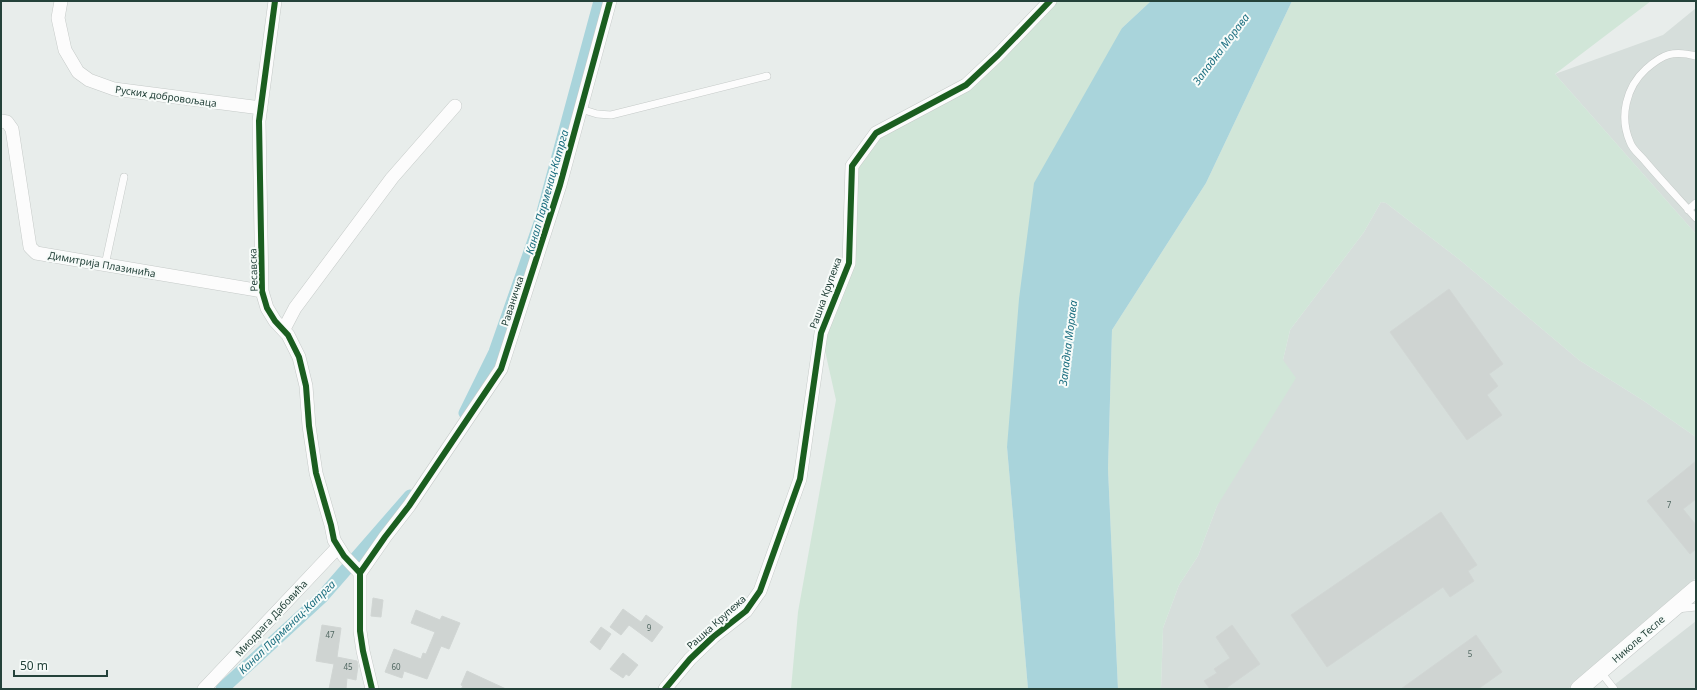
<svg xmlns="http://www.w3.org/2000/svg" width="1697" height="690" font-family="'Noto Sans',sans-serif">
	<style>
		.built { fill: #d6dedb }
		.green { fill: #d1e6d8 }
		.water { fill: #a9d4db }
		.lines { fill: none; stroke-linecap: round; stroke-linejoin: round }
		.canal { stroke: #a9d4db; stroke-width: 13 }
		.building { fill: #cfd4d2; stroke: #d1d6d4 }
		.service-casing { stroke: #c5cac8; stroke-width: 8 }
		.minor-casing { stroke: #c5cac8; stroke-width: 14 }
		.tertiary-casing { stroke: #c5cac8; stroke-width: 18 }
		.service { stroke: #fcfcfc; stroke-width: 7 }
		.minor { stroke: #fcfcfc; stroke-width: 13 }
		.tertiary { stroke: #fcfcfc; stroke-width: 17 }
		.cycleway-casing { stroke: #f7fbf9; stroke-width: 8 }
		.cycleway { stroke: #1b5e20; stroke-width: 6 }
		.labels { text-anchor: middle; stroke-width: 4; stroke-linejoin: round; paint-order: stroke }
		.number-label { font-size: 8px; fill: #506761 }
		.street-label { font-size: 10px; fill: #24423a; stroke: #f7fbf9 }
		.water-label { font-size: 11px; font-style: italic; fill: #1c6f80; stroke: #f7fbf9 }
	</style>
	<rect width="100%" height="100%" fill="#e8edeb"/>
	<path class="built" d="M1696,8V234L1555,74L1663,35Z
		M1381,202L1386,203L1460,260L1579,360L1644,401L1696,437V578L1568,689H1161L1163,628L1179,585L1198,556L1217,506L1283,360L1290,330L1364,232Z
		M1696,621V689H1609Z"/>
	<path class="green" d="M1050,1H1151L1122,28L1007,447L1028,689H791L798,612L836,400L821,333L849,263L852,166L876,133L966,85Z
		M1292,1H1651L1555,74L1696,234V437L1644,401L1579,360L1460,260L1386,203L1381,202L1364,232L1290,330L1283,360L1296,378L1217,506L1198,556L1179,585L1163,628L1161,689H1118L1108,469L1112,330L1206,183Z"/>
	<path class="water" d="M1151,1H1292L1206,183L1112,330L1108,469L1118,689H1028L1007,447L1019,299L1034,183L1122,28Z"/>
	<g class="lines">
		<path class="canal" d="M465,413L495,352L540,223L600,1
			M222,689L322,597L410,496"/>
	</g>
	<path class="building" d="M1449,289L1503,364L1489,374L1498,386L1487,395L1502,415L1467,440L1390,332Z
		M1696,461V499L1683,509L1696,525V549L1690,554L1647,501Z
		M1441,512L1477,565L1468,571L1474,581L1450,597L1443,587L1327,667L1291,615Z
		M373,598L383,600L381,617L371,616Z
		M623,609L641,622L646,615L663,627L652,642L629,625L621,635L610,627Z
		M416,610L440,620L442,616L460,623L449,649L441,646L427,679L404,671L402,678L385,672L394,649L421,659L423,653L426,654L435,632L411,623Z
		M322,625L341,628L337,657L357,661L358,666L356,680L347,678L346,689H329L334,664L316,661Z
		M1232,625L1260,664L1225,689H1210L1204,681L1217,673L1214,669L1230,658L1216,637Z
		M601,627L611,634L600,650L590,642Z
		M1476,635L1502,672L1478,689H1401Z
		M623,653L638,665L629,676L626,674L623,678L610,669Z
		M467,671L506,689H461L463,686L461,685Z"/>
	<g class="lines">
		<defs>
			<path id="service" d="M1696,56C1673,50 1663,54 1646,69C1626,87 1619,117 1630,142C1632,149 1640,155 1645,161C1661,180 1679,199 1696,218
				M581,109L597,114L611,115L767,76
				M1688,210L1696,203
				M105,265L124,177
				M1677,609L1696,607
				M1600,671L1614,689"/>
			<path id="minor" d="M61,1L58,18L65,50L78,72L89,80L114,89L261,108
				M275,1L259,121L262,291L267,308L275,321L288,335L299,357L306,386L309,426L316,473L331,525L334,540L344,556L360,573V631L363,651L372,689
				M1,121L7,122L12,129L30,247L36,253L262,291
				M284,329L295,308L392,178L455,106
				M360,573L385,537L409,506L501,369L560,185L610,1
				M204,689L338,547
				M665,689L690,659L713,637L746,611L760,591L800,479L821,333L849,263L852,166L876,133L966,85L998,55L1050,1"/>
			<path id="tertiary" d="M1579,689L1696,589"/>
		</defs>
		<use href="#service" class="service-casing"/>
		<use href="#minor" class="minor-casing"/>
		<use href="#tertiary" class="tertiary-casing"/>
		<use href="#service" class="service"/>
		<use href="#minor" class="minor"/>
		<use href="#tertiary" class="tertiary"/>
		<defs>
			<path id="cycleway" d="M275,1L259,121L262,291L267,308L275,321L288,335L299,357L306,386L309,426L316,473L331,525L334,540L344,556L360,573V631L363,651L372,689
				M360,573L385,537L409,506L501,369L560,185L610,1
				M665,689L690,659L713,637L746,611L760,591L800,479L821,333L849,263L852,166L876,133L966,85L998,55L1050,1"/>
		</defs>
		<use href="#cycleway" class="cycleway-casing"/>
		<use href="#cycleway" class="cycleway"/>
	</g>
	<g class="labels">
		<g class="number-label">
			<text x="1669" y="508">7</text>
			<text x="649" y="631">9</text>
			<text x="330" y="638">47</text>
			<text x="1470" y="657">5</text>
			<text x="348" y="670">45</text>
			<text x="396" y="670">60</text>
		</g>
		<g class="street-label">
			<text transform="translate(166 96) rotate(8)" y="4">Руских добровољаца</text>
			<text transform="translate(102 264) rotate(10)" y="4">Димитрија Плазинића</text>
			<text transform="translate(253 270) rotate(-92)" y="4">Ресавска</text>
			<text transform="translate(825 293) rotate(-70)" y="4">Рашка Крупежа</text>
			<text transform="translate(512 301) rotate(-72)" y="4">Раваничка</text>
			<text transform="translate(271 618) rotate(-47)" y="4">Миодрага Дабовића</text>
			<text transform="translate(716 622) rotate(-42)" y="4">Рашка Крупежа</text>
			<text transform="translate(1638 639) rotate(-41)" y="4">Николе Тесле</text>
		</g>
		<g class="water-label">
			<text transform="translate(1221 49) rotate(-53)" y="4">Западна Морава</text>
			<text transform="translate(547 192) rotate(-74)" y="4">Канал Парменац-Катрга</text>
			<text transform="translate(1068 343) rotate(-83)" y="4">Западна Морава</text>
			<text transform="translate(287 627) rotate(-44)" y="4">Канал Парменац-Катрга</text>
		</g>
	</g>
	<rect width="1697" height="690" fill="none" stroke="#24423a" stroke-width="4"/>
	<path d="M14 670v6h93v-6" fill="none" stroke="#24423a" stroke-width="2"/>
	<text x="20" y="670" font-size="12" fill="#24423a" stroke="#f7fbf9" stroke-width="3" paint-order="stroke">50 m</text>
</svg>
